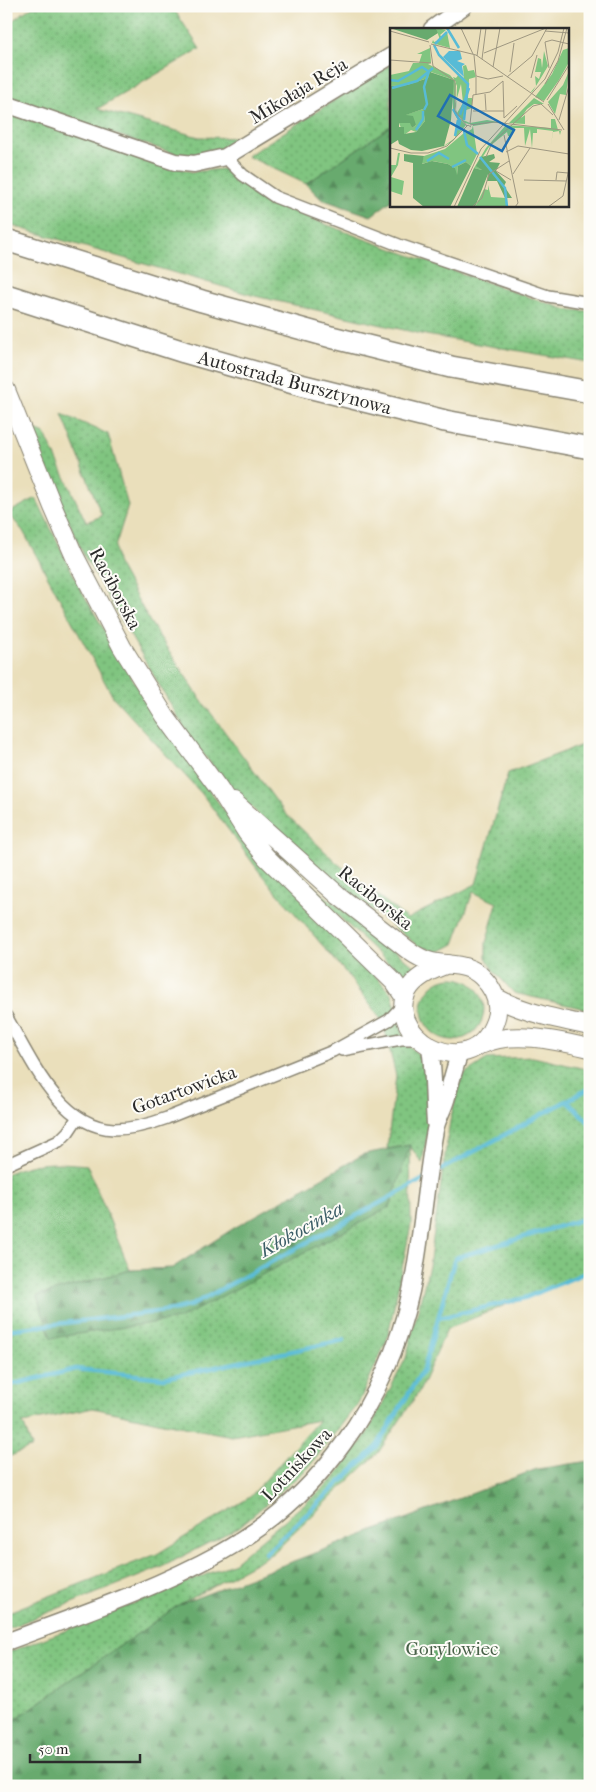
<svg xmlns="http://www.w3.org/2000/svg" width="596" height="1792" font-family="'IM FELL French Canon',serif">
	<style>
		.green { fill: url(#green-dots); stroke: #567856 }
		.forest { fill: url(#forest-firs); stroke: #4a6a4c }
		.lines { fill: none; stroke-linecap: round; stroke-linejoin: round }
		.stream { stroke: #58bbd6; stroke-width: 4.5 }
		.street-casing { stroke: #8a8573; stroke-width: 14 }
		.secondary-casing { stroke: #8a8573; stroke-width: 19 }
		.primary-casing { stroke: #8a8573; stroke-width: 20 }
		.highway-casing { stroke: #8a8573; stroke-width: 24 }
		.street { stroke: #fff; stroke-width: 11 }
		.secondary { stroke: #fff; stroke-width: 16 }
		.primary { stroke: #fff; stroke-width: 18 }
		.highway { stroke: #fff; stroke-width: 21 }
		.labels { text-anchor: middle; stroke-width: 4; stroke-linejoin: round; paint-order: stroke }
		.street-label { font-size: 19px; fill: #2b2b2b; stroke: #fdfcf7 }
		.park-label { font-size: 19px; fill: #496149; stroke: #fdfcf7 }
		.water-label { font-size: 20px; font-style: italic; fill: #3b5d67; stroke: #fdfcf7 }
		.inset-river { fill: none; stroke: #58bbd6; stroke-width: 2.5 }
		.inset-road { fill: none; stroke: #9e9781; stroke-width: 1 }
		.view { fill: #1f6fb2; fill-opacity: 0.15; stroke: #1f6fb2; stroke-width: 2.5 }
		.inset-edge { fill: none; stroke: #2b2b2b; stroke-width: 2.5 }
	</style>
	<defs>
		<pattern id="green-dots" width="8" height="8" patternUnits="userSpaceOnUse" patternTransform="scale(1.25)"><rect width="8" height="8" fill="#80c580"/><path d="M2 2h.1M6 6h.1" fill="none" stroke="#69a069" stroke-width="1.8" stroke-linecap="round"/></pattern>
		<pattern id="forest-firs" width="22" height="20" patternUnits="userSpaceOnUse" patternTransform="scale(1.25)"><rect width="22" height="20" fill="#68aa6e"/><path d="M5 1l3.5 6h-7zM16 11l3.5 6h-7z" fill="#568b5b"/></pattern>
	</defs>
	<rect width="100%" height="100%" fill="#fdfcf7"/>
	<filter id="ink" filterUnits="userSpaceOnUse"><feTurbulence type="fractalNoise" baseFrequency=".02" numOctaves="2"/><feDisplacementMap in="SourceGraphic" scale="10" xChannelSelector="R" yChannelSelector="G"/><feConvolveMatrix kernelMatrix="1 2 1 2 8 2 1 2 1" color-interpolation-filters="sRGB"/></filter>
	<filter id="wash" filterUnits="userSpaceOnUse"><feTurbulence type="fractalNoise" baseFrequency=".0096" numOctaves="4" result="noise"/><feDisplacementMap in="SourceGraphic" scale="20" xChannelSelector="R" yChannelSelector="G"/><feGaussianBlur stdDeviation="1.12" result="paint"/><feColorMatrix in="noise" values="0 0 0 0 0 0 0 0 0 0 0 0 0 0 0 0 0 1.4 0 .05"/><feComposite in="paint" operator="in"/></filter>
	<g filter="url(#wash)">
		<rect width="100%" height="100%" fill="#eadfbb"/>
		<path class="green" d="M33,6H106L110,11L118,6H172L200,49L97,109L199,137L243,138C221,150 204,157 179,155L6,99V25Z
			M391,64V126L306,184L247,156Z
			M6,112L192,172L222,169L232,173L267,199L284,208L364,239L517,293L568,310L590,311V363L426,335L255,296L6,224Z
			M62,414L108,434L128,506L115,547L117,562L150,622L199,697L285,813L337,863L407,919L476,884L508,773L590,742V1010L514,993L493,970L486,957V943L497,903L473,892L454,944L439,952L418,946L284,840L222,778L189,736L84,556L27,427L45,434L86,522L102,516Z
			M36,498L81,590L133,680L222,808L392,994L405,1042L417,1053L426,1071L429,1125L422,1163L410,1146L411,1225L387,1340L359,1402L308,1468L239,1527L160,1568L6,1629V1613L157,1554L250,1497L319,1420L232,1436L163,1423L93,1408L23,1423L32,1447L6,1458V1174C35,1161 56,1162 87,1165L130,1270L37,1296L52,1338L410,1145L387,1149L396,1076L383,1022L347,974L261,874L202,794L113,697L23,531L8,513Z
			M253,827L320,892L415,967L404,978L331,909L291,868L273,852Z
			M422 1009a31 31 0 1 1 62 0a31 31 0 1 1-62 0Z
			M533,1057L590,1070V1270L447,1329L420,1390L378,1453L273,1553L180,1604L6,1726V1653L91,1621L232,1564L333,1480L367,1434L406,1358L429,1266L450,1121L461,1076L487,1059Z"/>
		<path class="forest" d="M391,126V201L371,216L321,199L306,184Z
			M410,1145L390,1207L179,1319L51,1338L37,1296L130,1270L172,1268L234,1228L364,1154Z
			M590,1461V1786H6V1726L180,1604L537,1469Z"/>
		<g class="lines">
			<path class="stream" d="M567,1101L590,1123
				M433,1174L590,1088
				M439,1318L525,1298L590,1271
				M6,1330L173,1310L192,1305L424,1179
				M6,1386L76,1369L164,1378L344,1340
				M266,1553L376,1448L424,1368L455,1258L590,1217"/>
		</g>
	</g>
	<g filter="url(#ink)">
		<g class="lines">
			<defs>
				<path id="street" d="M225,157L243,175L275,197L399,245L548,296L590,303
					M6,1016C30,1057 59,1127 114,1129C132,1129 151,1124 167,1118L333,1051L389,1020L404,1004
					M342,1050L401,1039H419
					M6,1165L59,1141L68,1132L78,1117"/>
				<path id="secondary" d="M432,29L464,6
					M6,104L175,162L194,164L225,157L391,56
					M430,1047C434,1073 433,1098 435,1123
					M6,1642C78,1615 153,1590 220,1553C320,1498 387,1401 411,1291C422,1238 425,1184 435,1130C437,1120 443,1110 446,1100C451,1084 454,1068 460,1053"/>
				<path id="primary" d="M6,390L53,507L74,555L122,647L165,716L219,789L247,833L266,857L394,982L405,998
					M234,802L339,896L408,950C415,955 423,960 432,962C450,966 468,963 482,977C494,989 501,1005 495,1021C470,1091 378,1031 410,987C419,975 434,969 448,964
					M497,998C522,1012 561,1020 590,1026
					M483,1044C513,1030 558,1041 590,1048"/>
				<path id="highway" d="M6,240L202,301L331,337L451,367L590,392
					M6,295L184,352L300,385L445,421L590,448"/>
			</defs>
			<use href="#street" class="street-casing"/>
			<use href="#secondary" class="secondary-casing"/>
			<use href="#primary" class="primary-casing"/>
			<use href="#highway" class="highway-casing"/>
			<use href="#street" class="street"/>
			<use href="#secondary" class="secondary"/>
			<use href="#primary" class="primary"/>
			<use href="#highway" class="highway"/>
		</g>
	</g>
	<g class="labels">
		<g class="street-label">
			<text transform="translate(298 90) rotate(-31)" y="7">Mikołaja Reja</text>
			<text transform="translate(295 382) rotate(15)" y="7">Autostrada Bursztynowa</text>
			<text transform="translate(116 588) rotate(62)" y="7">Raciborska</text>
			<text transform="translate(376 897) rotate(39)" y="7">Raciborska</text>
			<text transform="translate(184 1089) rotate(-20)" y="7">Gotartowicka</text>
			<text transform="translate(296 1464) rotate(-47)" y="7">Lotniskowa</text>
		</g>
		<g class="park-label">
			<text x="452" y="1655">Gorylowiec</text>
		</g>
		<g class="water-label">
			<text transform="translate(301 1229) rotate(-29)" y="7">Kłokocinka</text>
		</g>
	</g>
	<g transform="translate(390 28)">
		<rect width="179" height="179" fill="#eadfbb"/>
		<path d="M46,0L56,2L50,7L52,9L57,4L60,20L42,15L43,12L44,14L50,12ZM40,20L41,35L38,36L60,47L66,54L65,85L76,97L63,113L51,120L65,110L67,100L68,92L65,87L63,81L62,64L64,52L41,44L38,50L17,57L0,58V47L19,43L23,35H29L32,26H27ZM179,20V34L169,52L154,73L145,69L162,46L173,22ZM154,23L158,38L143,63L140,65L146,58L145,48L149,51L151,44H145L148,30L151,31L152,40ZM76,37L78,43L84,42L86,49L79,51L78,70H82V80L76,82L75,78L73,92L80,95L97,92L108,94L83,98L87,126L81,138L76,134L68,138L67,147L64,146L65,140L58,136L43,133L31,136L34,128L55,121L74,105L77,116L75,105L82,101L83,97L75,95L66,84L67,58L63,49L66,50L69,46L74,50L73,38ZM71,56L73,75L67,85L65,77ZM179,43L176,67L170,66L165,86L158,74L173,57ZM144,70L154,76H144L137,81L131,90L135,87V96L119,95ZM33,81L35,93L26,104L21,102L14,107L9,95H21L22,100L26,97L15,87ZM161,91H165L168,102L171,103L170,107L169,103L163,104L161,117L163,103L147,101V105H143L142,120L140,101L135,118L134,100H125L121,108H118L117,104L99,119L87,138L92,142L84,140L96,120L116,97L161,100ZM8,125H10L8,137L1,149L14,153L12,167L0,163L1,137H6ZM98,157L101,169L116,170V178L85,179L94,161L98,162Z" fill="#80c580" fill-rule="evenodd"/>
		<path d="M0,0H46L48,5L37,12ZM40,44L64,52L61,92L54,118L32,123L21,122L9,116L8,112L0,117V58L17,57L38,50ZM33,81L35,93L26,104L14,106V99H9V95H20L22,100L26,97L23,88L16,87ZM14,126L34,128L32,136L42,133L58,136L65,140L67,147L68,138L76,134L81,138L60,179H34L23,170V135L14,133ZM104,126L105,130L99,134L110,135L106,143L116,154L114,158L122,170H115L107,153H97L98,146L85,179H67L84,140L92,142L86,138L91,129Z" fill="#68aa6e" fill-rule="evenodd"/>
		<path d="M59,23H70L72,31L67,33L75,36L72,38L74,49L53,29Z" fill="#58bbd6"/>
		<path class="inset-river" d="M57,0L69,20M45,16L57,4M44,17L49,27L78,56L74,92M0,52L8,53L32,39L38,43M2,60L27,53L43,40M63,81L70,93L68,101H72M34,82L37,76L34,59L39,43M70,87L79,60M26,102L33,91V83M74,103L77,117L88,126M65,108L68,92M90,129L115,160L117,179M37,133L49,125L59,131M62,139L76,132"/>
		<path class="inset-road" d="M71,0L83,26M0,3L39,14M155,3L179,5M41,16L86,27L154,74M40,17L43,38L65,53V83L77,98M94,25L156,0M84,27L86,48L98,51L113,48M87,28L91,0M92,31L96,0M0,32L41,35M103,39L110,0M159,40L155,14L162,12L179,16M120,44L124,15M117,49L142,28L157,0M141,50L147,27M113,53L114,90M155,56L168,33L177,0M95,66L96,82M86,67V49M157,72L179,37M158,76L174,102M83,83H114M114,90L127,78M169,92L179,58M80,96L83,67L100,64L113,53M80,97L103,94L172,102M114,107L128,175L125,179M0,120L21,125H38L57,118L78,97L81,99M116,124L128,118L179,126M96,129L102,115L143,78L151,76L163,87M106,143L121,152M123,146L140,120M134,152L176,153M166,152L167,144L178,145M64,179L91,121L155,51L168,24L174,0M82,179L92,170L99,146L119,133M158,179L173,168L179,141"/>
		<path class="view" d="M60,67L124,102L112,123L48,88Z"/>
		<rect width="179" height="179" class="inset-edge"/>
	</g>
	<rect width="596" height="1792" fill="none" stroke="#fdfcf7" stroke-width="25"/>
	<path d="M30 1754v8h110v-8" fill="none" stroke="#2b2b2b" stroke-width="2.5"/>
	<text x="38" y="1754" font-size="15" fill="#2b2b2b" stroke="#fdfcf7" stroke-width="4" paint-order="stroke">50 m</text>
</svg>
